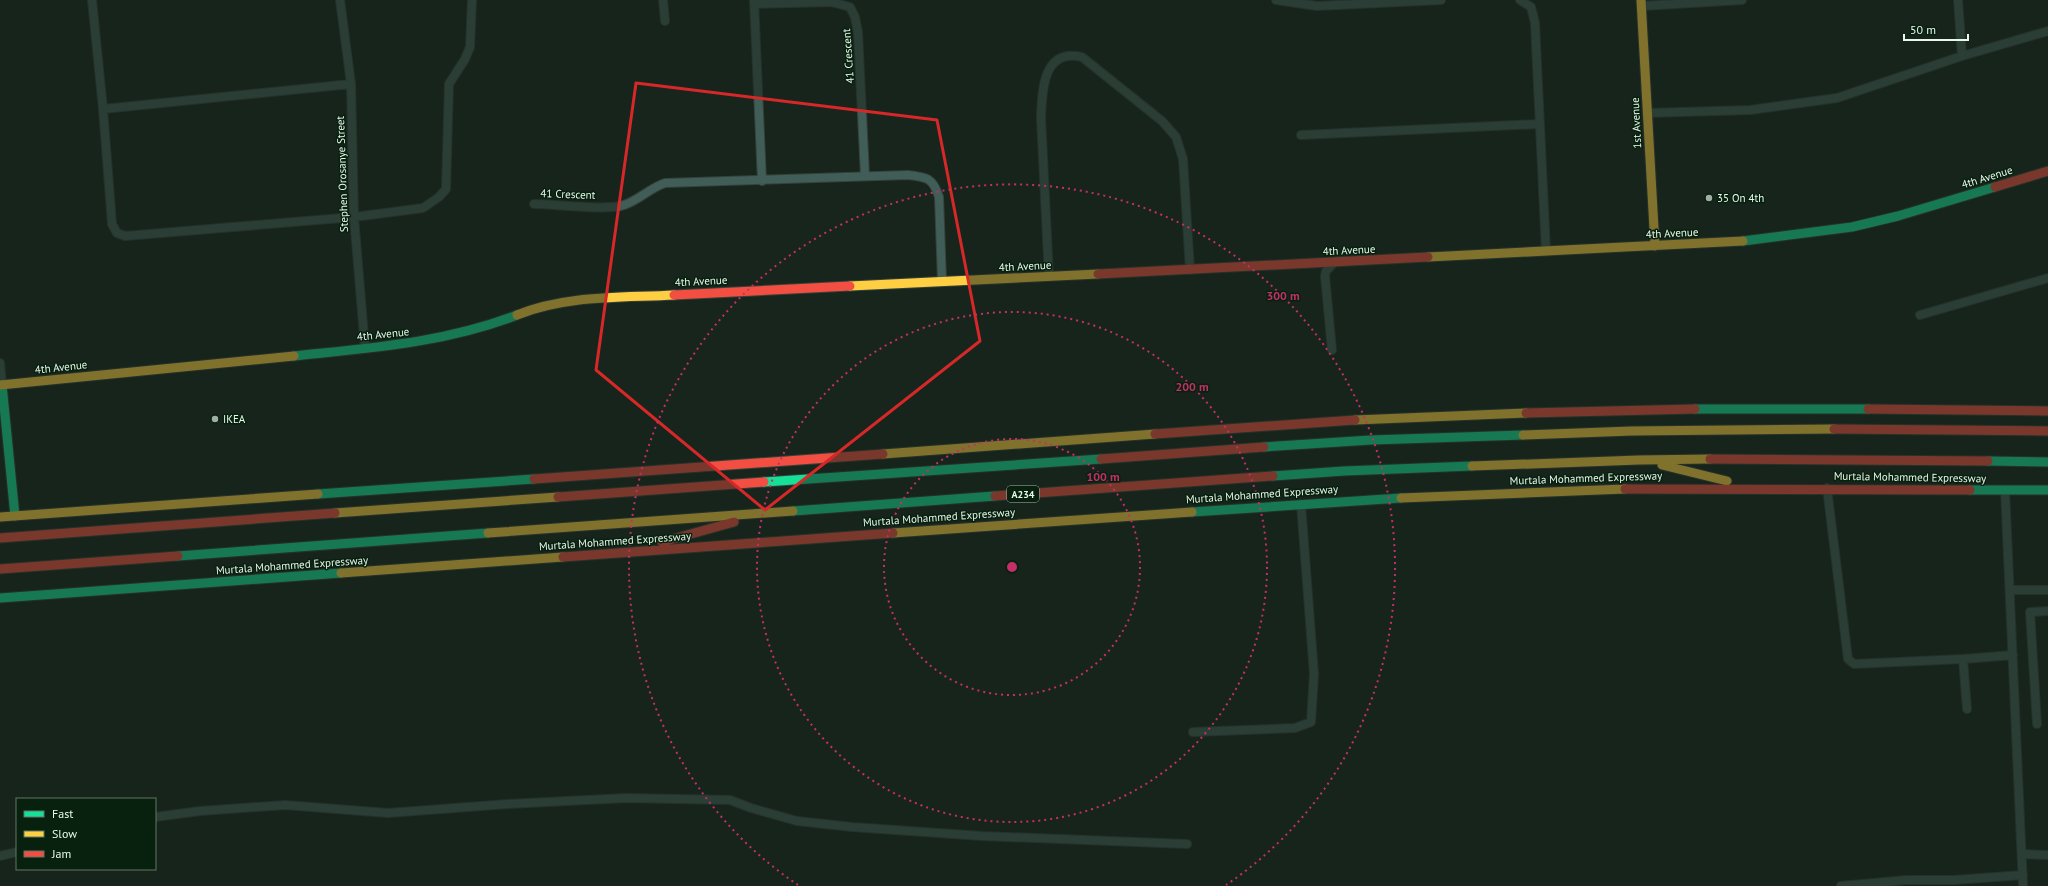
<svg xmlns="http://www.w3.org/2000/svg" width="2048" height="886" font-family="'PT Sans',sans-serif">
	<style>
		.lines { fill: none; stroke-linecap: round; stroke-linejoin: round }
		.street-casing { stroke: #36423a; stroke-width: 10 }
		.fast-casing { stroke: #36423a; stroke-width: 11 }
		.slow-casing { stroke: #36423a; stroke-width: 11 }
		.jam-casing { stroke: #36423a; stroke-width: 11 }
		.street { stroke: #415d58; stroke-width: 8 }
		.fast { stroke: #16e098; stroke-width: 9 }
		.slow { stroke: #ffcf43; stroke-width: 9 }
		.jam { stroke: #f24e42; stroke-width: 9 }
		.marked { fill: none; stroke: #d62828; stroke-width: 3; stroke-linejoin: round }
		.ring { fill: none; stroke: #c62e6a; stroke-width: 2; stroke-dasharray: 2 4 }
		.poi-dot { fill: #a0aea3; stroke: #08210f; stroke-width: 1.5 }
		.labels { text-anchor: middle; stroke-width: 3; stroke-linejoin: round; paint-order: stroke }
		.shield { fill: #08210f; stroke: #a6b8aa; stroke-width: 1 }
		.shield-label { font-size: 10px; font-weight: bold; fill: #e9f8ec }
		.street-label { font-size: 11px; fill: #e9f8ec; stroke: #08210f }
		.poi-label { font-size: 11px; fill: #e9f8ec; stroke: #08210f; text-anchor: start }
		.centre { fill: #c62e6a; stroke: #08210f; stroke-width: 2 }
		.ring-label { font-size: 12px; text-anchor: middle; font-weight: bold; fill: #c62e6a; stroke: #08210f; stroke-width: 3; stroke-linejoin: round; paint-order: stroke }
	</style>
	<rect width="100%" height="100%" fill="#18251c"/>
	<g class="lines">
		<defs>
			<path id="street" d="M92,0L103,109L112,224L117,233L125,236L354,217L423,208L439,197L446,189L449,84L465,59L470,47L472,0
				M340,0L351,84L354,217L365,348
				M663,0L665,21
				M754,0L762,181
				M1276,0L1317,6L1441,0
				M1520,0L1531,7L1535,23L1546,251
				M1958,0L1962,56
				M754,4L831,2L850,7L855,17L858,32L865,176
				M1642,6L1742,0
				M103,109L351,84
				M1647,113L1750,110L1837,98L1962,56L2048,31
				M1301,135L1539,124
				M534,204C555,204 607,211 624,205C639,200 650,188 665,183L908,175C927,177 933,178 939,197L942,281
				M1049,277L1041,118C1042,90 1043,48 1082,57L1162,121L1176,137L1183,159L1190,270
				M1920,315L2048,278
				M1332,350L1325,276L1326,271L1335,262
				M0,363L2,385
				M1827,488L1848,659L1854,664L1963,659
				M2005,490L2023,886
				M2010,590H2048
				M1967,709L1963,659L2013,655
				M2037,724L2030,612L2048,611
				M1193,732L1295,728L1311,722L1314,674L1301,504
				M155,817L200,811L285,805L388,813L508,804L626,798L730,800L751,808L797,821L852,827L982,836L1187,844
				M2022,854L2048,855
				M0,856L17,852
				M1841,886L1907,880H1954L2023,875"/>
			<path id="fast" d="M1743,241L1852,227L1898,216L1995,187
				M294,356C369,348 445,343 517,315
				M2,385L15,516
				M1695,409H1868
				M1264,447L1371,440L1523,435
				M1988,461L2048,462
				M1273,476L1344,471L1472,466
				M764,482L1101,459
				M1970,490H2048
				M318,494L534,479
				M793,511L995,496
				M1192,512L1401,498
				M178,556L488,533
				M0,598L341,573"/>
			<path id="slow" d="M1641,0L1655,246
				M1428,257L1743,241
				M850,286L1098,274
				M517,315C566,295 621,298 674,295
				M0,385L294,356
				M1355,420L1526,413
				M1523,435L1632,431L1834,429
				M883,454L1155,434
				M1662,465L1727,481
				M1472,466L1639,460L1710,459
				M1401,498L1625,489
				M335,513L558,497
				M0,517L318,494
				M488,533L793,511
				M893,533L1192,512
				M341,573L563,557"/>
			<path id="jam" d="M1995,187L2048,171
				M1098,274L1428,257
				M674,295L850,286
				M1868,409L2048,411
				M1526,413L1695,409
				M1834,429L2048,431
				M1155,434L1355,420
				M1101,459L1264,447
				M1710,459L1988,461
				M534,479L883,454
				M1625,489L1970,490
				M995,496L1273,476
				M558,497L764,482
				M0,538L335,513
				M662,542L734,522
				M563,557L893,533
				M0,569L178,556"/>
		</defs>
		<use href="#street" class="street-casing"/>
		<use href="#fast" class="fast-casing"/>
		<use href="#slow" class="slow-casing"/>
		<use href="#jam" class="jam-casing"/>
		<use href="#street" class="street"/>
		<use href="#fast" class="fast"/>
		<use href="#slow" class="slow"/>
		<use href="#jam" class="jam"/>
	</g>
	<path d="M0 0H2048V886H0ZM636,83L937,120L980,341L765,510L596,370Z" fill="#18251c" fill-opacity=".55" fill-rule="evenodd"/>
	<path class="marked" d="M636,83L937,120L980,341L765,510L596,370Z"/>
	<g class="ring">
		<circle cx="1012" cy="567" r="128"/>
		<circle cx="1012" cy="567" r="255"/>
		<path d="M798 885A383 383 0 1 1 1226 885"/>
	</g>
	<g class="poi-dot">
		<circle cx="1709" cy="198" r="4"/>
		<circle cx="215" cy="419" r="4"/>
	</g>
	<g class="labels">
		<rect class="shield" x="1007" y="486" width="32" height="16" rx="3"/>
		<g class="shield-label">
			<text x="1023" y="498">A234</text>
		</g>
		<g class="street-label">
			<text transform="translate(848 56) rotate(-94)" y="4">41 Crescent</text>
			<text transform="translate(1636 123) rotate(-93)" y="4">1st Avenue</text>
			<text transform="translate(342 174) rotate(-92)" y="4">Stephen Orosanye Street</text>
			<text transform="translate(1987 177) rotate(-17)" y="4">4th Avenue</text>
			<text transform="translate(568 194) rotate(2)" y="4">41 Crescent</text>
			<text transform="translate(1672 233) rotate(-3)" y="4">4th Avenue</text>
			<text transform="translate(1349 250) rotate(-3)" y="4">4th Avenue</text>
			<text transform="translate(1025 266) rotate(-3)" y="4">4th Avenue</text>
			<text transform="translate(701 281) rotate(-3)" y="4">4th Avenue</text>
			<text transform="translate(383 334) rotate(-6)" y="4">4th Avenue</text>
			<text transform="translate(61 367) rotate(-6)" y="4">4th Avenue</text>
			<text transform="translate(1910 477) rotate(1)" y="4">Murtala Mohammed Expressway</text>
			<text transform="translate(1586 478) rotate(-2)" y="4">Murtala Mohammed Expressway</text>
			<text transform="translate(1262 494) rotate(-4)" y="4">Murtala Mohammed Expressway</text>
			<text transform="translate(939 517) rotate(-4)" y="4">Murtala Mohammed Expressway</text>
			<text transform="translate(615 541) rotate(-4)" y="4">Murtala Mohammed Expressway</text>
			<text transform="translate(292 565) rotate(-4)" y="4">Murtala Mohammed Expressway</text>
		</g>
		<g class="poi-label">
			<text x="1717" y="202">35 On 4th</text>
			<text x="223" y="423">IKEA</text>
		</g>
	</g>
	<circle cx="1012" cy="567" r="6" class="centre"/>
	<g class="ring-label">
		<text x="1283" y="300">300 m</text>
		<text x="1192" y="391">200 m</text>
		<text x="1103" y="481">100 m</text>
	</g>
	<rect x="16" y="798" width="140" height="72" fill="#08210f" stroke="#627767"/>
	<rect x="24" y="811" width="20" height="6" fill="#16e098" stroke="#627767"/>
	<text x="52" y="818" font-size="12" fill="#e9f8ec">Fast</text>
	<rect x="24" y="831" width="20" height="6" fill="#ffcf43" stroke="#627767"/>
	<text x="52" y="838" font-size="12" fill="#e9f8ec">Slow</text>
	<rect x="24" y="851" width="20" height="6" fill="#f24e42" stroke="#627767"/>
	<text x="52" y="858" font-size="12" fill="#e9f8ec">Jam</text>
	<path d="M1904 34v6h64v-6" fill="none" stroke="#e9f8ec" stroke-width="2"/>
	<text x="1910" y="34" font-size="12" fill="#e9f8ec" stroke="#08210f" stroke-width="3" paint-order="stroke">50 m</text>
</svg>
